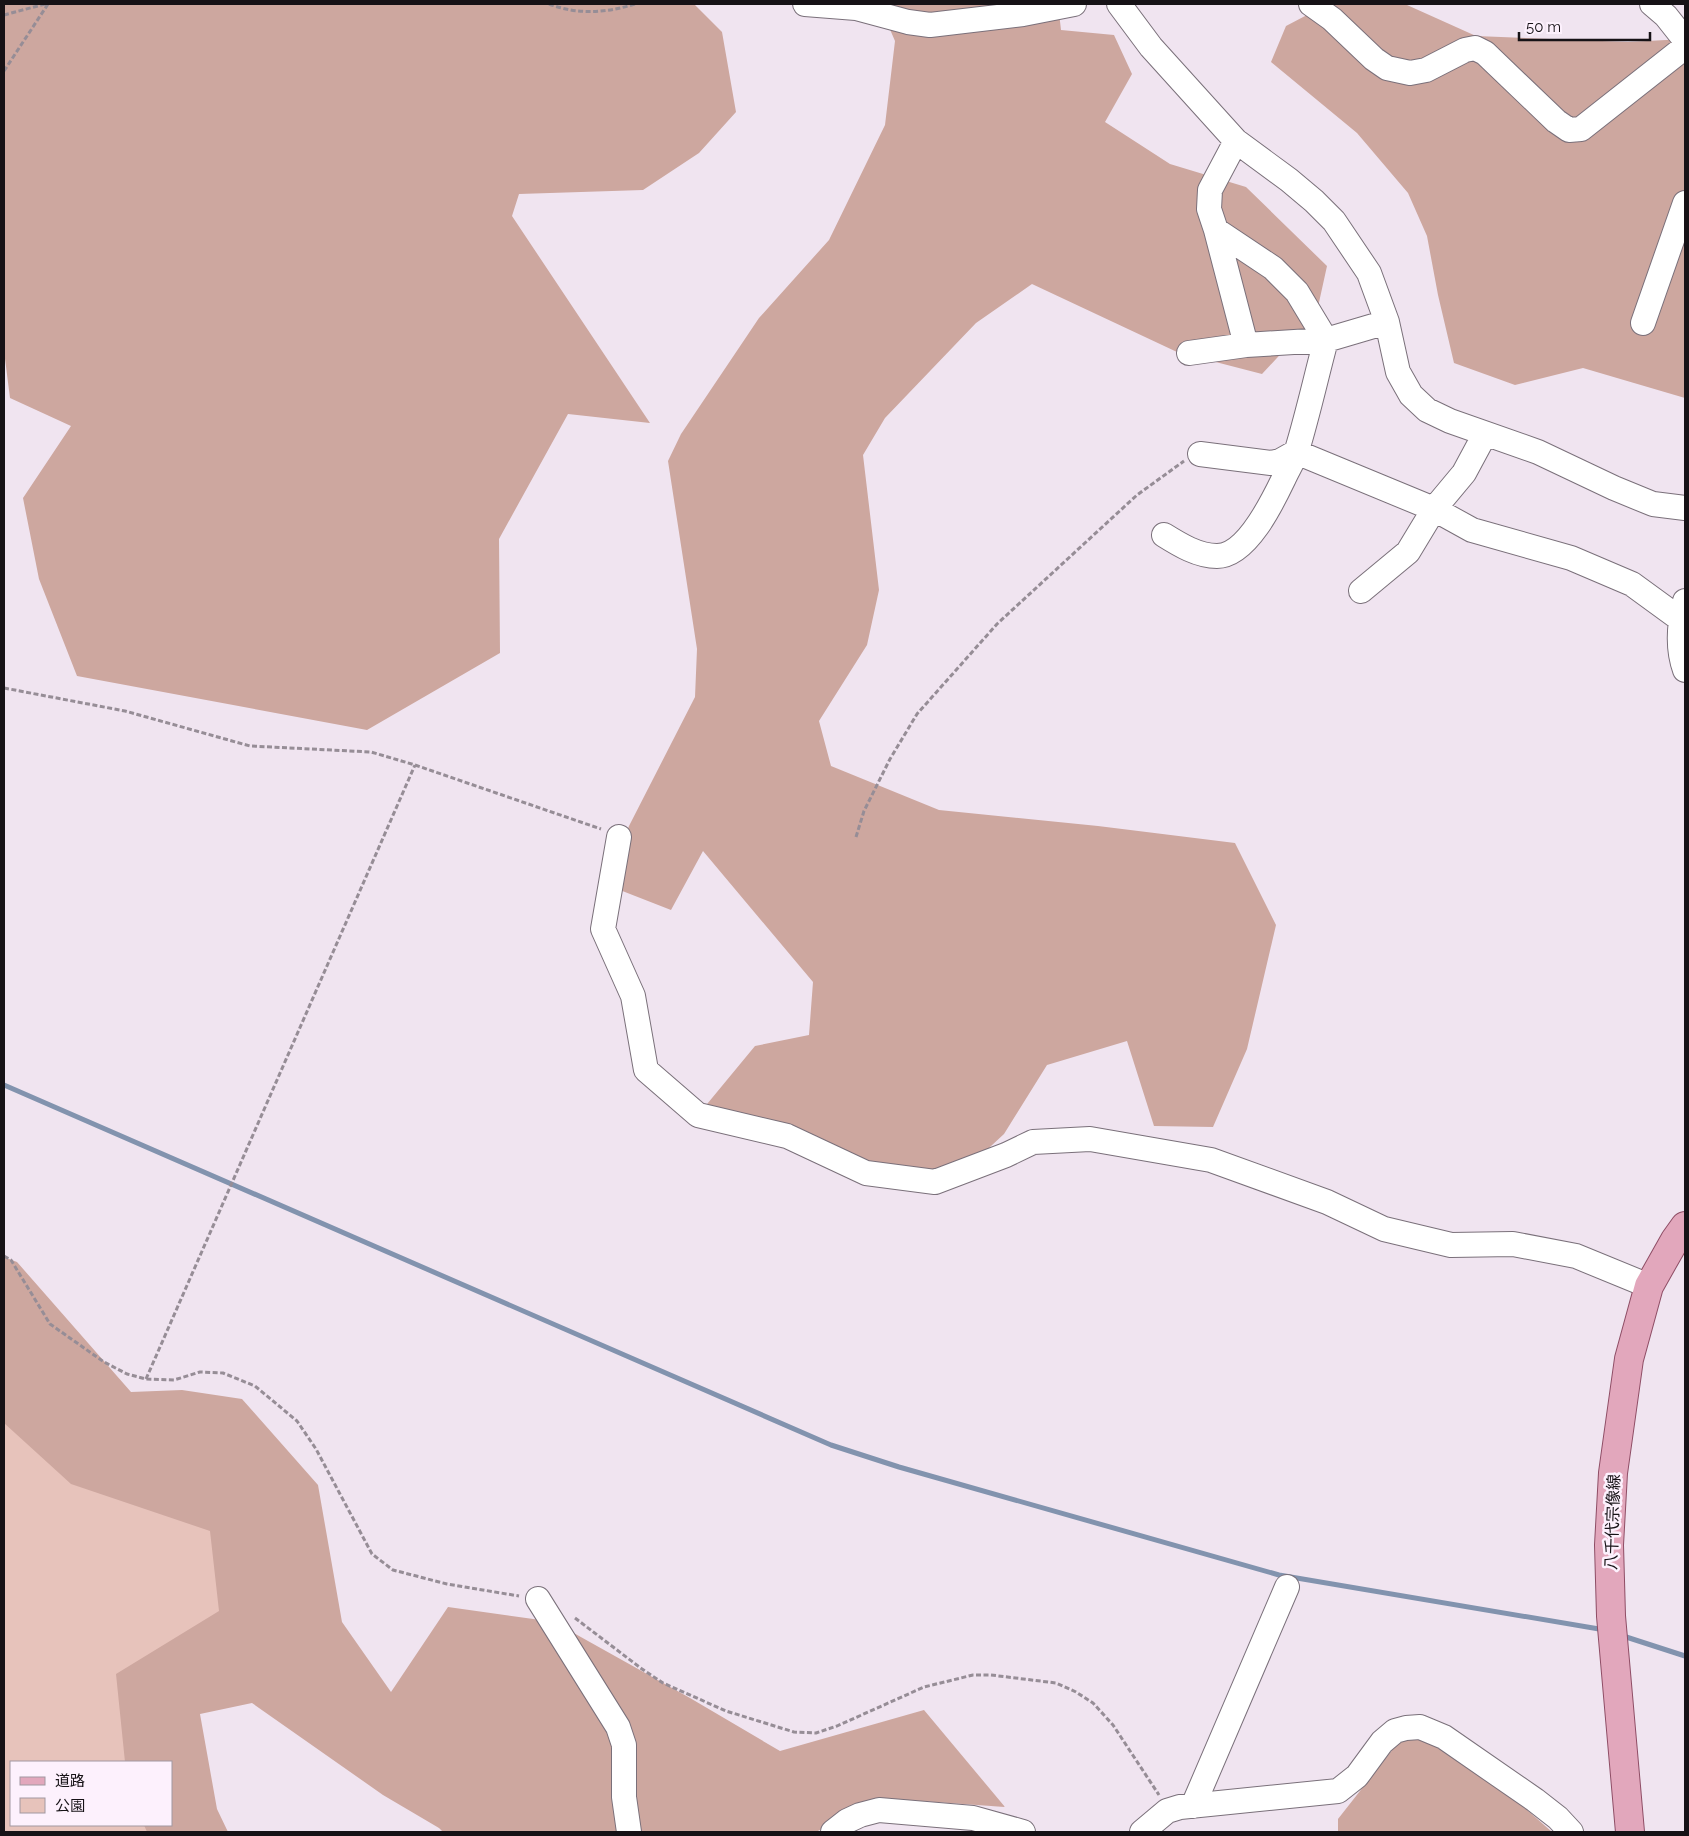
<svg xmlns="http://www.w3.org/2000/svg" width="1689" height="1836" font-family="Raleway,'Noto Sans JP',sans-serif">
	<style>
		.green { fill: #e7c3bb; fill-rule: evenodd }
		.forest { fill: #cda79f }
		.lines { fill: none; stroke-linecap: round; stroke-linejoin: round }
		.stream { stroke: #8293ae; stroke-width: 5 }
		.minor-casing { stroke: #7a707a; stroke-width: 26 }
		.major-casing { stroke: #8e4d65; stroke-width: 30 }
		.path { stroke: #968d96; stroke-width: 3; stroke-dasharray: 5 2.5; stroke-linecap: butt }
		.minor { stroke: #fff; stroke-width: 24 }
		.major { stroke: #e2a7bc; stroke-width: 28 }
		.labels { text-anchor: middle; stroke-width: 5; stroke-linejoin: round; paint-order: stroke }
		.street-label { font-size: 16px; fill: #161216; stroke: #fdf1fd }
	</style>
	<rect width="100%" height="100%" fill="#f0e4f0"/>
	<path class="green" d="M4,1383L261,1524L200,1714L189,1832H4ZM11,1762H171V1825H11Z"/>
	<path class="forest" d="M4,4H694L722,32L736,112L699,153L643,190L519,194L512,216L650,423L568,414L499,539L500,653L367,730L77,676L39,579L23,498L71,426L10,398L4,351Z
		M879,4H1058L1061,30L1114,35L1132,74L1105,122L1170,164L1246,187L1327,266L1316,316L1262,374L1177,352L1032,284L976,323L885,418L863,455L879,590L867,645L819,721L831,766L939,810L1098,826L1235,843L1276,925L1247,1049L1213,1127L1154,1126L1127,1041L1047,1065L1004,1134L964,1171L883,1168L698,1115L755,1046L809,1035L813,982L703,851L671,910L607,885L629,826L695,697L697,649L668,461L681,434L759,318L829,240L885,125L895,41Z
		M1328,4L1407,5L1476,36L1628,42L1685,39V398L1583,368L1515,385L1454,363L1438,295L1427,236L1408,193L1357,133L1271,62L1286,26Z
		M4,1257L17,1262L131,1392L182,1390L242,1399L318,1485L342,1622L391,1692L448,1607L562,1623L554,1622L690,1698L780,1751L924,1710L1005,1807L879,1798L816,1832H443L439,1828L383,1795L252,1703L200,1714L217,1809L228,1832H147L144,1825H171V1762H125L116,1674L219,1611L210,1531L71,1484L4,1423Z
		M1444,1737L1552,1832H1338V1819L1400,1740Z"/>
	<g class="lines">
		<path class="stream" d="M4,1085L831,1445L899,1467L1279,1575L1605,1630
			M1620,1635L1685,1656"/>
		<defs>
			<path id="minor" d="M805,4L856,8L908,22L930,25L1023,14L1074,4
				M1119,4L1151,47L1236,141L1289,180L1314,201L1334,221L1369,273L1387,322L1398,372L1411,395L1427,410L1450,421L1538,452L1614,488L1653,504L1685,508
				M1311,4L1332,19L1374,59L1387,68L1410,73L1426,70L1465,50L1475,48L1485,53L1556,121L1569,130L1581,129L1685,47
				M1652,4L1666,16L1685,40
				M1236,141L1210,190L1209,209L1216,230L1246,345
				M1643,323L1685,203
				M1189,353L1246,345L1326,340L1387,322
				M1200,454L1271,463L1280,461L1296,452L1434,509L1472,530L1571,558L1632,584L1680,619
				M1164,535C1180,545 1198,556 1217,556C1247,556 1273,501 1284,478C1288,469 1294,460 1297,450C1308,414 1316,377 1326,340L1297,292L1273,268L1216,230
				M1361,591L1408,552L1434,509L1464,473L1485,434
				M1685,601C1679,624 1677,648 1685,670
				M619,837L603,929L633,996L646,1070L698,1115L787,1136L866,1173L935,1182L1006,1155L1033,1142L1090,1139L1211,1160L1327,1202L1384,1229L1451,1245L1513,1244L1576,1256L1649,1286
				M538,1599L618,1727L624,1745V1797L629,1832
				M1193,1806L1287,1587
				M833,1832L847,1821L860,1815L879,1810L973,1818L1023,1832
				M1142,1832L1167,1811L1180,1807L1338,1791L1357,1776L1382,1742L1395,1731L1406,1728L1420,1727L1444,1737L1535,1800L1558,1818L1571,1832"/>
			<path id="major" d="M1630,1832L1611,1616L1609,1545L1613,1473L1629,1359L1649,1286L1675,1240L1685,1226"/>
		</defs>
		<use href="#minor" class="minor-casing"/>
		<use href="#major" class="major-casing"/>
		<path class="path" d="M549,4C578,15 606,13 635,4
			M4,15L45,4
			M4,71L48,4
			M4,688L125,711L250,746L371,752L415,765L601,829
			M856,837L864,811L890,759L917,714L997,624L1137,495L1184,461
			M4,1256L11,1260L50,1324L104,1362L127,1374L146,1379L174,1380L200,1372L223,1373L255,1386L297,1421L316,1449L372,1554L393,1570L447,1584L519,1596
			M146,1379L415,765
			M575,1618L642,1669L663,1683L726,1711L794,1732L816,1733L837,1726L924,1687L973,1675H991L1056,1683L1076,1692L1093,1703L1113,1725L1159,1795"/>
		<use href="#minor" class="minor"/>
		<use href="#major" class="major"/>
	</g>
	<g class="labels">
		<g class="street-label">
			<text transform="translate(1612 1522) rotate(-88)" y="6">八千代宗像線</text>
		</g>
	</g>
	<rect width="1689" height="1836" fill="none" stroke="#161216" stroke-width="10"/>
	<rect x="10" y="1761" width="162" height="65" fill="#fdf1fd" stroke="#a198a1"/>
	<rect x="20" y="1777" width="25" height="8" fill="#e2a7bc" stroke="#a198a1"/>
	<text x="55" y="1786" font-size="15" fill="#161216">道路</text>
	<rect x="20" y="1798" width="25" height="15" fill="#e7c3bb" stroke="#a198a1"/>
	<text x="55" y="1811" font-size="15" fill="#161216">公園</text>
	<path d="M1519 32v8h131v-8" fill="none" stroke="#161216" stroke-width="2.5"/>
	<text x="1526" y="32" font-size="15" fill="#161216" stroke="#fdf1fd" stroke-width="4" paint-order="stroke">50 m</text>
</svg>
